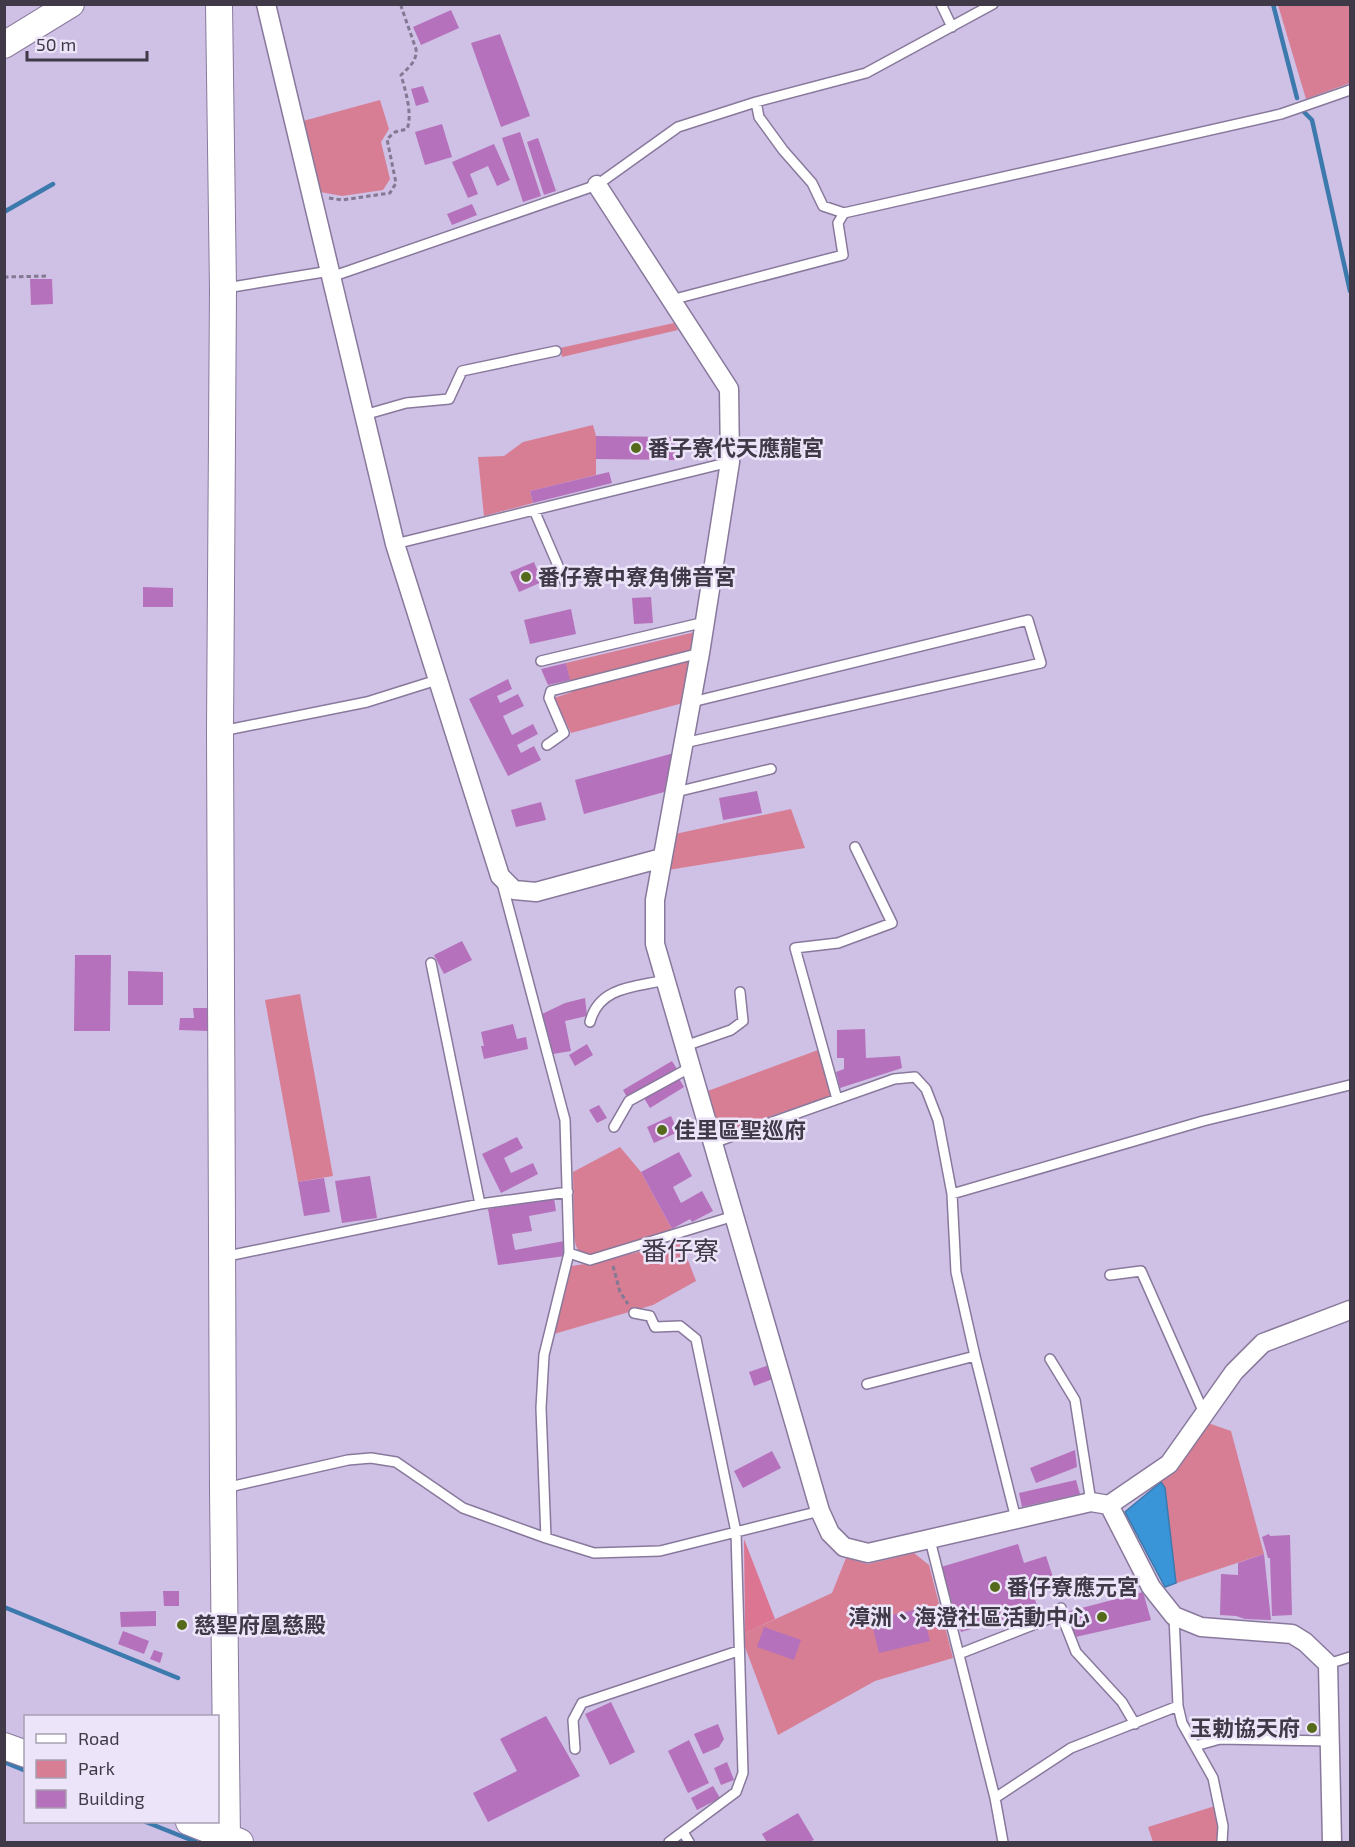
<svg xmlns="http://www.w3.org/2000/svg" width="1355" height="1847" font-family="'Exo 2','Noto Sans TC',sans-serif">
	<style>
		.green { fill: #d77e95 }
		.forest { fill: #dc7591 }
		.water { fill: #3a95d8; stroke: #3c79ad; stroke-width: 1.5 }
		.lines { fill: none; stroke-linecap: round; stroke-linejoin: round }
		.stream { stroke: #3c79ad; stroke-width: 4.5 }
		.building { fill: #b571bb }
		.lane-casing { stroke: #88799c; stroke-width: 12 }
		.street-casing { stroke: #88799c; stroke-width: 21 }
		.secondary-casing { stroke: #88799c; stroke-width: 28 }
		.path { stroke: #837992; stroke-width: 3; stroke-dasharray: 4.5 3; stroke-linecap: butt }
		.lane { stroke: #fff; stroke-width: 9 }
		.street { stroke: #fff; stroke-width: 18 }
		.secondary { stroke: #fff; stroke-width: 26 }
		.poi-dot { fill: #556b1b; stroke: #ece4f8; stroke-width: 2 }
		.labels { text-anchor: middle; stroke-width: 5; stroke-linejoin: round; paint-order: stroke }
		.poi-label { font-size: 22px; font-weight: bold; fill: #3f3948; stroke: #ece4f8; text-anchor: start }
		.quarter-label { font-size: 26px; fill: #3f3948; stroke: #ece4f8 }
	</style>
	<rect width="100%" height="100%" fill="#cfc0e5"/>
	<path class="green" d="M1278,5H1350V83L1306,99Z
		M380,100L389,129L381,142L390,179L383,190L342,196L320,192L303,121Z
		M674,323L678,330L562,357L560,348Z
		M593,425L596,436V475L530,491L533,503L484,516L478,457L504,456L523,442Z
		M695,632L683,703L571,733L554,698L572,692L566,663Z
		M791,809L805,848L668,870L675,834Z
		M300,994L333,1176L298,1182L265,1000Z
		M818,1050L833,1095L719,1134L705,1092Z
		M620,1147L641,1172L673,1231L592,1256L581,1255L576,1246L574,1237L573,1172Z
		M681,1242L696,1281L653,1305L554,1334L571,1266L592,1263Z
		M1205,1422L1231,1431L1264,1554L1165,1587L1125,1512L1161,1482Z
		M914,1553L929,1565L953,1658L875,1681L778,1735L745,1647V1633L832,1593L846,1558L868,1564Z
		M1215,1806L1219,1827L1218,1842H1153L1148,1827Z"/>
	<path class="forest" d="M744,1539L775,1619L745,1633Z"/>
	<path class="water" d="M1161,1482L1165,1488L1176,1583L1165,1587L1125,1512Z"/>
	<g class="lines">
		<path class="stream" d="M1273,4L1297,98
			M1304,112L1312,120L1350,291
			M4,212L53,184
			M4,1607L178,1678
			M4,1762L26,1771
			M146,1822L196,1842"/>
	</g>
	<path class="building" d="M451,10L459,28L421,45L413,27Z
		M500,34L530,116L501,127L471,43Z
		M423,86L429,102L416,106L411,89Z
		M442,124L452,157L425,165L415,132Z
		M520,132L541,196L523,202L502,138Z
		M538,138L556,191L544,195L527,142Z
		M494,144L510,180L497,186L488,166L470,174L478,194L468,198L452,162Z
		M472,204L477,215L452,225L447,214Z
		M30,279H52L53,304L31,305Z
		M596,436L675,437V460L596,459Z
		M609,472L612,483L533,503L530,491Z
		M534,562L542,582L519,592L510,572Z
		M143,587L173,588V607H143Z
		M651,597L653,623L634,624L632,598Z
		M571,609L576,634L530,644L524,620Z
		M566,663L570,680L548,685L541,669Z
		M508,679L512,689L497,696L500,703L518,694L524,706L503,716L512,735L533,724L538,734L517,745L521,753L534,746L541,760L508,776L469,699Z
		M674,753L668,791L584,814L575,780Z
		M757,791L762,813L723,820L719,798Z
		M541,802L546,820L516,827L511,810Z
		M462,941L472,960L444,974L434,955Z
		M75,955H111L110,1031H74Z
		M128,971L163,972V1005H128Z
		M585,998L587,1016L565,1021L571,1051L553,1054L542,1014L565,1003Z
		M193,1008H208V1031L179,1030L180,1018H194Z
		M513,1024L517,1039L526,1037L528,1049L484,1059L481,1046H484L481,1032Z
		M865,1029L866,1058L900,1056L902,1068L840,1088L836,1072L844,1069V1058H837V1030Z
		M587,1044L593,1055L575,1066L569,1055Z
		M672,1061L677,1069L627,1097L623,1090Z
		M678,1077L684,1087L650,1108L644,1098Z
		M599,1105L607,1118L597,1123L589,1110Z
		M671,1116L678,1132L654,1143L647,1127Z
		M517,1137L523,1148L504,1158L511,1173L533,1163L538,1174L501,1193L482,1154Z
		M679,1152L692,1176L673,1187L681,1203L702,1191L713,1211L692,1222L690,1219L672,1229L641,1172Z
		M370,1176L377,1218L342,1223L335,1181Z
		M324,1178L330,1212L304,1216L298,1182Z
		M554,1198L556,1211L529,1216L532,1231L512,1234L515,1250L564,1241L565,1256L498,1265L488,1209Z
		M769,1365L773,1379L754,1386L749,1372Z
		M1075,1450L1077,1467L1036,1483L1030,1468Z
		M772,1451L781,1468L743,1488L734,1471Z
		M1076,1480L1080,1494L1022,1507L1019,1493Z
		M1269,1534L1270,1536L1290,1535L1292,1615L1272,1616L1270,1558H1268L1262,1537Z
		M1018,1544L1024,1563L1046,1556L1055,1583L1032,1590L1038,1609L961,1632L941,1567Z
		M1264,1554L1271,1620L1245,1619L1236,1616L1220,1615L1221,1574L1238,1575V1563Z
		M163,1591H179V1606H164Z
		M1143,1592L1151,1620L1071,1638L1066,1612Z
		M922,1608L930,1641L879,1653L871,1620Z
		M156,1611V1626L121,1627L120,1612Z
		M764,1627L801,1640L794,1660L757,1647Z
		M123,1631L149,1641L144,1654L118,1644Z
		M154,1650L163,1653L160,1663L150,1659Z
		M611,1702L635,1752L610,1765L585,1714Z
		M546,1716L580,1776L488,1822L473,1793L517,1771L500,1739Z
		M718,1724L724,1739L719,1747L703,1754L694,1734Z
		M689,1740L709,1783L688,1793L668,1751Z
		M727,1762L734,1780L721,1785L714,1768Z
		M713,1786L720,1798L697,1810L691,1798Z
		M798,1813L814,1840L809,1842H767L762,1834Z"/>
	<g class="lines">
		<defs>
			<path id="lane" d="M941,4L952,27
				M756,102L759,117L783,150L812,183L823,206L844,213
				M331,277L597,185L678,127L756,102L866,73L993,4
				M226,288L330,271
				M671,300L843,255L838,223L844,213L1281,114L1350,90
				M364,415L406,403L449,399L462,371L556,351
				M534,510L565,582
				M395,544L730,462
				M541,661L705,622
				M222,731L367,702L437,680
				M684,743L1041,663L1028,620L692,702
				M547,745L564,733L549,698L551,691L700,653
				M676,792L771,769
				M502,883L565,1120L569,1253L544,1355L541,1408L546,1538
				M431,963L480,1204
				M590,1022C599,986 636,987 666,980
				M685,1046L731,1030L743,1021L740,992
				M837,1099L795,948L838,943L892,923L855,847
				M614,1127L629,1101L691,1067
				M713,1143L894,1079L915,1077L926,1089L938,1120L952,1194L956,1272L975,1356L1016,1519
				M952,1194L1203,1121L1350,1085
				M569,1253L590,1260L734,1216
				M223,1257L480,1204L568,1192
				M1110,1275L1141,1271L1204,1413
				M634,1313L650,1316L655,1327L680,1326L696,1339L736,1532L743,1773L736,1792L669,1842
				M1050,1359L1075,1400L1091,1502
				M867,1384L975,1356
				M225,1488L348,1460L371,1458L396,1462L463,1508L546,1538L594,1553L660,1551L820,1511
				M930,1540L995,1798L1003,1842
				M1061,1608V1614L1076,1652L1122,1702L1135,1724
				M1174,1616L1178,1706L1182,1723L1213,1778L1223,1826L1222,1842
				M959,1654L1061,1614
				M1328,1664L1350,1657
				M1195,1746L1220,1739L1331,1741
				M575,1749L573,1720L582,1703L738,1651
				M995,1798L1071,1748L1178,1706
				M683,1832L689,1842"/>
			<path id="street" d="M266,4L395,544L500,876L514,890L536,892L662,858
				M597,185L729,389L730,462L700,653L655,900V944L820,1511L830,1533L844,1547L868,1553L1091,1502L1109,1505L1169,1464L1234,1372L1263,1343L1350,1310
				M1109,1505L1151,1587L1174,1616L1201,1627L1292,1634L1305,1642L1328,1664L1332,1842"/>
			<path id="secondary" d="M219,4L223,289L220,731L223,1489L227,1842
				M4,45L71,4
				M4,1746L26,1754
				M189,1822L240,1842"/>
		</defs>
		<use href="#lane" class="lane-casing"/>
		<use href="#street" class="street-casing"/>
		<use href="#secondary" class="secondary-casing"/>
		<path class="path" d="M329,198L342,200L390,193L396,183L387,139L395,132L407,129C413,115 405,89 401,75C410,66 417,61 416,49L401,6
			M4,277L49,276
			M613,1266L620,1292L628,1304"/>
		<use href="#lane" class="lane"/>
		<use href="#street" class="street"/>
		<use href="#secondary" class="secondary"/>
	</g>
	<g class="poi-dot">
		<circle cx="636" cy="448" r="6"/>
		<circle cx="526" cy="577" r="6"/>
		<circle cx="662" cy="1130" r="6"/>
		<circle cx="995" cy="1587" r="6"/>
		<circle cx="1102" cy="1617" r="6"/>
		<circle cx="182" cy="1625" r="6"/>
		<circle cx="1312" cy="1728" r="6"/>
	</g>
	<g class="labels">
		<g class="poi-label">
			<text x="648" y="456">番子寮代天應龍宮</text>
			<text x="538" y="585">番仔寮中寮角佛音宮</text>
			<text x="674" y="1138">佳里區聖巡府</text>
			<text x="1007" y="1595">番仔寮應元宮</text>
			<text x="1090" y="1625" text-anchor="end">漳洲、海澄社區活動中心</text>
			<text x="194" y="1633">慈聖府凰慈殿</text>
			<text x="1300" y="1736" text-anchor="end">玉勅協天府</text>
		</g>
		<g class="quarter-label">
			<text x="680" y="1260">番仔寮</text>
		</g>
	</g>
	<rect width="1355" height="1847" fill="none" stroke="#3f3948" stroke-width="12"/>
	<rect x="24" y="1715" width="195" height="108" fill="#ece4f8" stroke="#a7a0b2" stroke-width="1.5"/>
	<rect x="36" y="1734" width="30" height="9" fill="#ffffff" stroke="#a7a0b2" stroke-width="1.5"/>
	<text x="78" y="1745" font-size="18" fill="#3f3948">Road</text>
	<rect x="36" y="1760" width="30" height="18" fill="#d77e95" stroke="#a7a0b2" stroke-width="1.5"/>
	<text x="78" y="1775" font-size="18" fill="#3f3948">Park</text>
	<rect x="36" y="1790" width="30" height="18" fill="#b571bb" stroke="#a7a0b2" stroke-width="1.5"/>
	<text x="78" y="1805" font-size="18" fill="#3f3948">Building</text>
	<path d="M27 51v9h120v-9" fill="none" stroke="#3f3948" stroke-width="3"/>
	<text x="36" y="51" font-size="18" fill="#3f3948" stroke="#ece4f8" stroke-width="4.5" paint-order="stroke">50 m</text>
</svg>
